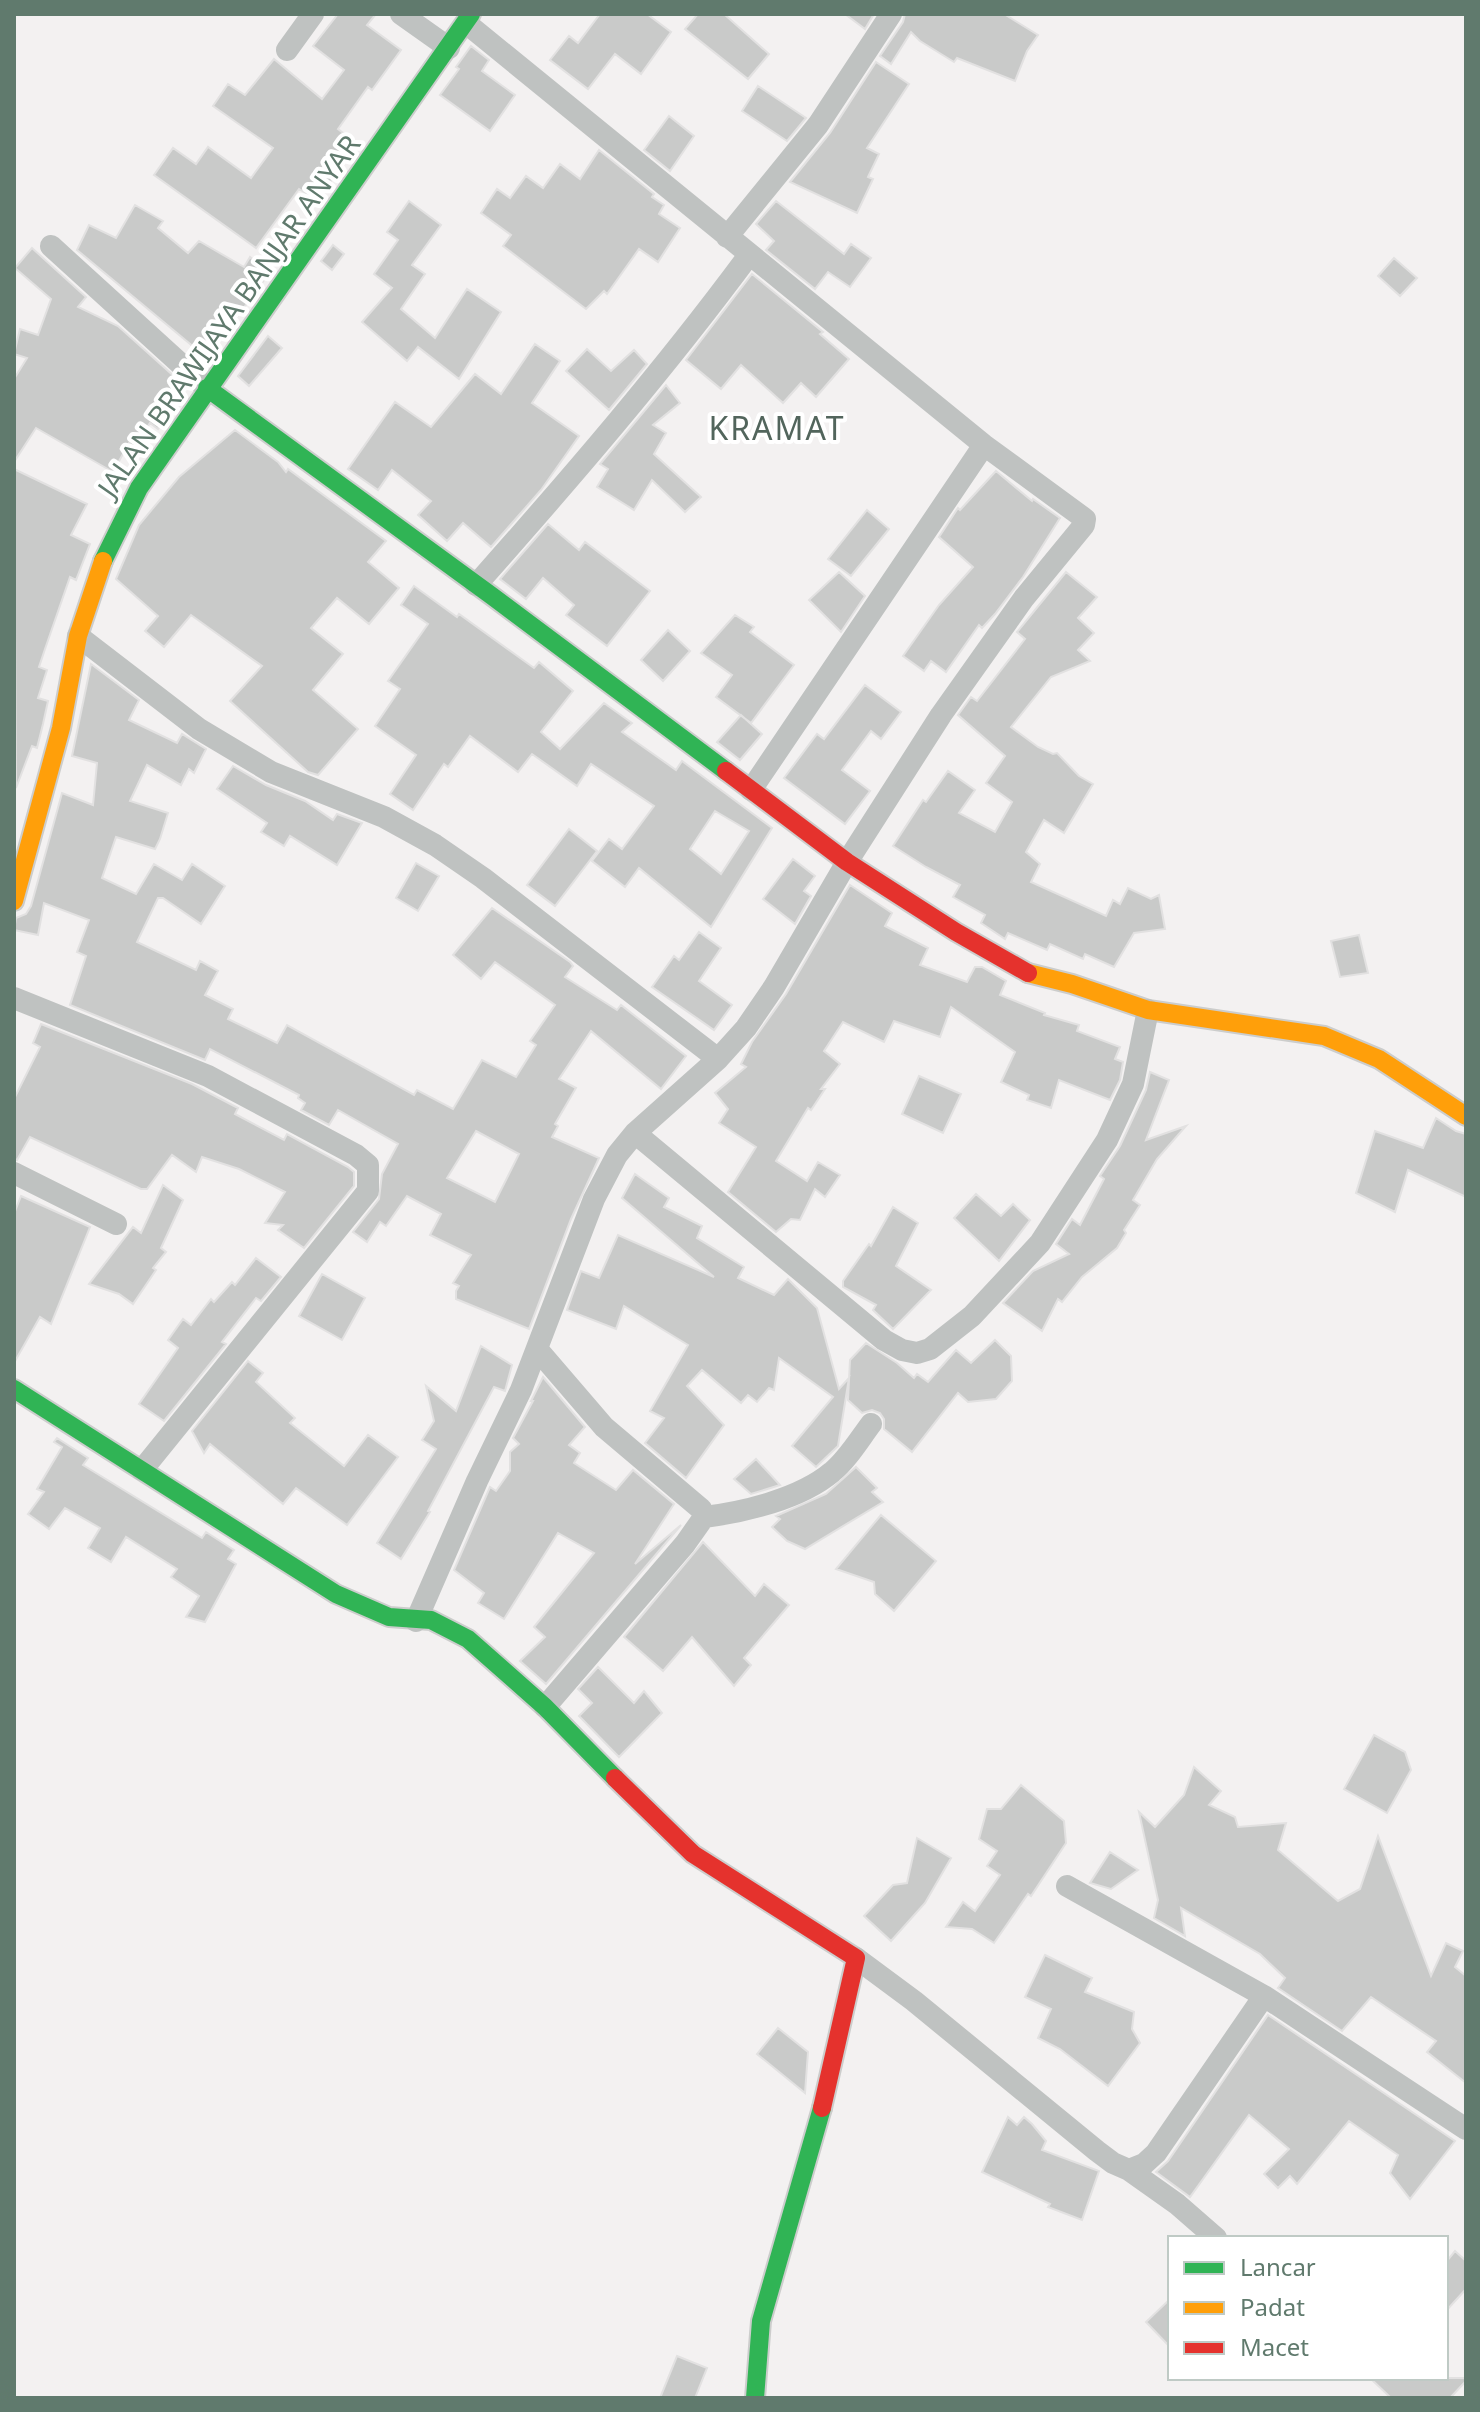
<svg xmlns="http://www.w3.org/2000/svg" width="1480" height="2412" font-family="'Noto Sans',sans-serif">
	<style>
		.building { fill: #c9cac9; stroke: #e2e1e1; stroke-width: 2; fill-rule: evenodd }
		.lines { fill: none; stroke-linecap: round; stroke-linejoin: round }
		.fast-casing { stroke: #cccdcc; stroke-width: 22 }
		.slow-casing { stroke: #cccdcc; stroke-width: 22 }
		.jam-casing { stroke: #cccdcc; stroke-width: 22 }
		.street { stroke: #bfc2c1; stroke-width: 22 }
		.fast { stroke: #30b455; stroke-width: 18 }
		.slow { stroke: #ff9f0a; stroke-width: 18 }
		.jam { stroke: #e5322d; stroke-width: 18 }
		.labels { text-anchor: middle; stroke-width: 8; stroke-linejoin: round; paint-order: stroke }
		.street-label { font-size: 28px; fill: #607a6d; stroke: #fff }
		.quarter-label { font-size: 32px; letter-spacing: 2px; fill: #52655c; stroke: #fff }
	</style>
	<rect width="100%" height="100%" fill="#f3f1f1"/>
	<path class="building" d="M338,14H376L367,25L401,50L372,90L368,87L338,129L351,139L332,166L338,170L319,201L299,189L256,248L154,175L173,148L196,164L208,147L251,178L273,148L213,106L228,84L245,95L274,59L322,99L344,70L313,46Z
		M600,14H647L671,32L641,74L615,54L588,89L550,60L569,36L578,43Z
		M698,14H724L769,54L748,79L685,29Z
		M845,14H874L865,29Z
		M905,14H1004L1038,35L1027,51L1015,81L957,58L954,62L920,41L911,32L891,64L880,56L903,22Z
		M471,46L489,60L482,71L515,95L490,131L440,95L459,69L456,67Z
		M876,62L909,84L867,148L879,154L868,177L873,179L857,213L790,182L830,133Z
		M758,86L806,118L787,141L742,111Z
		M669,116L694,136L670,171L644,150Z
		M599,150L654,194L652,197L664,205L659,214L680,228L658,262L639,249L607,294L604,291L586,309L503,246L511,235L481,213L497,189L510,198L526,176L543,188L560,164L580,179Z
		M409,201L441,225L412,265L425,274L401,309L435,338L467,289L501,312L459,379L418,347L407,361L362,322L392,288L374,274L398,240L387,232Z
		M776,201L844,254L851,244L871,258L850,287L828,272L815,289L766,250L774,241L756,224Z
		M135,205L163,221L158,228L188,253L199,241L244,267L250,257L270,272L207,358L77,250L89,225L116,238Z
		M333,245L344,254L332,270L321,261Z
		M32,248L86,297L78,307L118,326L186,387L158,429L150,423L134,447L129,443L113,472L36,428L14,462V379L27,358L14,354L20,329L38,335L51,299L15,268Z
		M1394,258L1417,278L1400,296L1378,276Z
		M752,274L823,332L820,334L849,359L816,397L801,383L783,403L741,365L721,389L686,360Z
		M268,336L282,348L249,386L238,376Z
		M535,344L560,361L532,403L579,436L541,490L491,547L463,523L447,541L418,515L431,501L392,470L378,490L348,469L395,402L431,427L475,374L501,394Z
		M587,349L611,371L634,350L647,364L609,410L566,371Z
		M666,385L680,403L653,425L666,433L654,454L701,497L685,512L652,480L634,510L597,487L608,469L600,464Z
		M235,430L278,462L286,472L288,469L386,541L368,562L399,588L369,624L337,598L311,628L343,654L313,690L358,729L318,775L308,772L230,701L262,666L191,615L164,647L145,631L158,616L116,579L139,525L179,477Z
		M14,469L87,504L71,535L90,544L76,580L70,577L45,649L39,667L47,670L38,698L48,701L43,724L37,748L32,746L16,788Z
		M996,471L1032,501L1033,499L1060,518L1023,577L995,614L982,628L979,625L946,672L931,661L924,671L903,656L939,605L973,567L939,537L958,508L960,510Z
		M867,510L889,529L851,576L828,559Z
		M548,524L579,550L585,542L650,591L607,646L566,615L574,605L543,578L526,599L500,579Z
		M839,572L865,596L841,632L809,600Z
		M1066,572L1097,597L1078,618L1094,633L1078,650L1090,661L1051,677L1011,727L1038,747L1053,754L1057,753L1079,776L1093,784L1064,833L1044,820L1026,852L1040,864L1031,882L1106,916L1113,900L1120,904L1128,888L1151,899L1159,895L1165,929L1134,933L1114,967L1085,954L1083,959L1050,944L1047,950L1008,933L1005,939L981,923L985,915L953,897L960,885L926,867L893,846L923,800L926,802L948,771L975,790L959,813L995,832L1012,802L986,783L1005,756L958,715L971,697L977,701L1025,639L1017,632Z
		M414,586L457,617L459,614L534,668L539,662L573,691L541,732L560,749L604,703L632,723L622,732L676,770L682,761L772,828L711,927L639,868L625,887L592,861L609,839L622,849L654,806L591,764L577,786L532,754L518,772L470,736L448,767L444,764L413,810L390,794L416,755L375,726L400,689L388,681L428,624L401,605ZM715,811L749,831L721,874L690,849Z
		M735,615L754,627L750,632L794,665L751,723L716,697L732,675L701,653Z
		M668,630L690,651L663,681L641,660Z
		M91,664L139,700L129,720L177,743L182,734L206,749L194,773L189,769L181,785L147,765L130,801L168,813L160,839L155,849L116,837L102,878L136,894L154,864L182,880L192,864L225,886L201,924L163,898H158L137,942L196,970L200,961L218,971L205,995L233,1009L228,1019L277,1043L287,1025L414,1095L417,1090L453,1109L482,1060L516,1077L536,1045L530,1041L555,1005L495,962L481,979L453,955L492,908L570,962L573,966L565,977L617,1010L621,1005L686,1056L661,1089L591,1031L559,1079L576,1088L555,1124L558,1126L552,1137L599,1158L571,1219L529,1329L456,1299V1291L459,1286L453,1283L471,1255L430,1235L441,1214L407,1196L386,1226L380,1222L367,1242L353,1232L379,1199L382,1174L398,1144L338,1110L329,1125L301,1110L305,1103L298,1098L299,1095L210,1049L205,1060L70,1005L86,956L77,952L89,920L44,903L38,935L14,930L16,918L26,914L31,906L62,793L93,805L97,763L72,756ZM476,1131L519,1154L495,1202L447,1178Z
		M865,685L901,712L881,739L871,731L842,770L870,791L845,824L784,778L817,734L824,739Z
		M741,715L762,734L740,760L717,742Z
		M233,766L266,785L305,801L333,820L337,814L362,823L337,865L290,836L284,846L261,832L267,823L217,789Z
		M569,829L597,851L555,906L527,885Z
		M793,859L815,876L804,891L811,896L795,924L763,899Z
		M416,863L439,876L418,911L396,898Z
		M850,885L892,913L885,926L928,948L920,965L967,982L975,967H982L1006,981L1000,995L1045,1013L1044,1015L1079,1025L1077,1031L1120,1047L1115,1059L1123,1062L1120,1080L1110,1100L1059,1080L1051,1108L1027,1100L1029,1095L1001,1082L1015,1052L951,1007L940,1037L894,1021L884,1042L843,1022L824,1051L840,1064L821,1089H825L811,1110L808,1108L776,1161L807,1181L818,1162L840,1175L825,1197L815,1189L800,1220L791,1219L776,1232L728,1192L756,1147L719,1123L728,1109L715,1093L746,1067L741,1064L752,1042L786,994Z
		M699,932L721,948L699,981L732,1005L714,1030L652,987L674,956L679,960Z
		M1359,935L1368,973L1340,977L1331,941Z
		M41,1024L192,1084L238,1108L235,1114L284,1140L287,1134L348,1167L354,1172V1186L304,1248L278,1230L283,1225L265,1223L285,1192L239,1169L202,1157L196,1172L172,1155L147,1189H141L30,1137L17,1160L14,1159V1099L40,1047L33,1043Z
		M1150,1072L1169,1080L1146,1140L1186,1126L1157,1159L1133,1200L1140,1205L1124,1230L1126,1233L1117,1248L1082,1277L1062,1302L1058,1299L1042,1331L1003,1303L1033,1271L1069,1254L1056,1244L1072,1219L1080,1225L1104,1179L1100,1176L1120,1146L1146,1090Z
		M919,1076L961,1094L943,1133L902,1114Z
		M1436,1118L1456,1131L1466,1134V1197L1408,1170L1395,1212L1356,1193L1375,1131L1423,1148Z
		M635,1174L669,1198L664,1207L702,1226L697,1238L744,1267L738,1278L774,1295L788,1279L817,1308L839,1389L849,1378L838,1446L816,1467L792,1446L833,1397L779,1358L774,1390L769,1388L757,1402L748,1395L741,1403L702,1370L687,1386L724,1425L686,1478L645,1443L664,1418L650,1411L688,1345L624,1306L616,1329L567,1310L581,1271L599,1278L618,1235L714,1277L622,1198Z
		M163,1185L183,1200L161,1248L166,1252L153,1268L156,1270L133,1304L119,1294L89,1284L133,1227L141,1233Z
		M976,1194L1001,1216L1013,1204L1030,1220L999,1261L954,1218Z
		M21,1196L90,1227L51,1324L40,1317L14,1363V1214Z
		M893,1207L918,1223L896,1266L931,1290L893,1329L873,1310L876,1305L843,1287V1281L869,1244L871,1246Z
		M256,1258L281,1277L261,1301L256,1298L222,1342L226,1344L164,1421L139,1404L178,1348L168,1340L183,1319L191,1325L211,1299L214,1302L232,1282L235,1285Z
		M322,1274L365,1298L342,1340L299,1316Z
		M995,1340L1011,1356L1012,1381L996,1399L968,1402L958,1393L912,1452L884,1429V1419L880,1413L872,1410L862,1413L848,1400L850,1360L866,1343L897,1363L914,1378L917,1374L928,1382L956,1350L971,1363Z
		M481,1346L512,1365L505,1391L494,1387L428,1511L430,1512L401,1559L377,1543L436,1449L422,1440L434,1421L426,1386L456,1411Z
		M248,1361L263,1373L256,1382L295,1418L290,1423L344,1466L368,1435L398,1457L347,1525L296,1488L283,1504L210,1444L204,1453L192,1431Z
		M543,1377L585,1427L569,1445L580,1453L574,1463L616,1490L633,1470L674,1504L635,1564L681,1525L546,1684L520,1661L545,1637L534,1627L594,1553L558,1533L504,1619L478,1603L484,1593L454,1570L490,1487L496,1491L510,1471V1452L519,1444L513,1438L533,1401H531Z
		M57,1438L88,1458L83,1465L202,1538L206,1532L234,1550L228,1559L236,1564L205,1622L186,1617L199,1596L171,1577L177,1569L126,1537L111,1562L88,1548L100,1528L65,1508L49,1529L28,1514L44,1492L37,1489L62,1447L54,1442Z
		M756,1459L780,1485L751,1494L734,1479Z
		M856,1467L877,1488L872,1492L883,1502L805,1549L787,1541L772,1527L780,1519L776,1516L826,1494Z
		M881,1515L936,1561L894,1611L875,1594L874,1582L836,1569Z
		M703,1542L755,1596L764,1584L789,1605L744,1658L751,1665L734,1686L692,1637L663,1671L624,1637Z
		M598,1667L634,1703L644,1691L662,1713L619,1757L579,1716L592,1703L578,1689Z
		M1374,1735L1405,1752L1411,1770L1387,1813L1344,1789Z
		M1194,1767L1221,1791L1209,1805L1235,1817L1238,1827L1286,1823L1278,1850L1338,1901L1360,1889L1378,1836L1431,1976L1446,1943L1463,1951L1455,1967L1466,1976V2083L1427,2052L1436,2041L1371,1997L1342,2031L1278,1988L1285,1978L1260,1954L1181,1908L1185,1936L1154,1918L1158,1900L1139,1812L1155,1827L1184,1795Z
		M1021,1785L1064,1821L1066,1843L1031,1896L1028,1894L994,1943L972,1929L946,1927L963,1902L975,1911L1000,1875L987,1866L997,1851L979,1839L987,1809H1001Z
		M917,1838L951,1858L925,1903L891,1941L864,1916L893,1885L907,1883Z
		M1110,1852L1138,1870L1111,1889L1090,1883Z
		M1045,1955L1092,1978L1085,1992L1134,2012L1132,2029L1140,2043L1108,2086L1060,2049L1038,2038L1051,2009L1025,1997Z
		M1268,2015L1455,2141L1410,2199L1390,2173L1398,2155L1349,2121L1297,2184L1290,2176L1278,2188L1264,2174L1289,2149L1249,2115L1190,2197L1156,2172L1168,2161Z
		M778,2028L808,2052L805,2093L757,2054Z
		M1008,2117L1017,2125L1024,2117L1032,2124L1046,2141L1042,2150L1099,2171L1082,2220L1048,2207L1050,2204L982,2172Z
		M1455,2251L1466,2261V2289L1446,2311V2262Z
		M1170,2299V2347L1146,2322Z
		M677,2356L707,2368L695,2398H660Z
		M1370,2378H1466V2381L1450,2398H1391Z"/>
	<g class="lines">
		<defs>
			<path id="fast" d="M207,388L492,596L726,771
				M103,561L139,488L471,14
				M14,1389L336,1594L389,1617L431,1620L468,1639L545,1707L615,1778
				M755,2398L761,2321L822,2108"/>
			<path id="slow" d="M14,901L61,728L78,636L103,561
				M1028,973L1072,984L1148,1010L1324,1036L1379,1059L1466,1116"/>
			<path id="jam" d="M726,771L847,862L956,932L1028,973
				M615,1778L693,1854L856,1958L822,2108"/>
		</defs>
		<use href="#fast" class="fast-casing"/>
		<use href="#slow" class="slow-casing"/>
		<use href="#jam" class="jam-casing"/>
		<path class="street" d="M401,14L449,48
			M466,23L984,445L1085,519L1084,525L1024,598L941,715L847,862L774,987L746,1028L718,1059
			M287,50L313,14
			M727,237L818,125L891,14
			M51,246L207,388
			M476,585C571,478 664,370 749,255
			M78,636L199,729L271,772L384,817L435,845L483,878L718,1059L635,1133L617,1155L594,1199L521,1390L477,1481L416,1621
			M751,790L984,445
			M14,998L208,1076L356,1155L368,1165V1191L142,1470
			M635,1133L884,1340L902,1350L917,1353L930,1349L972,1316L1040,1243L1107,1140L1133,1084L1148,1010
			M14,1173L116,1224
			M537,1349L604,1427L701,1509L704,1517L685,1544L545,1707
			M704,1517C744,1512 800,1499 832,1472C847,1460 859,1440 871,1424
			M1067,1886L1264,1996
			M856,1958L914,2001L1097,2151L1113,2163L1129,2170L1144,2164L1156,2153L1264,1996L1466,2129
			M1129,2170L1177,2204L1216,2238"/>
		<use href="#fast" class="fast"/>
		<use href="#slow" class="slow"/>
		<use href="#jam" class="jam"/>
	</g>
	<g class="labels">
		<g class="street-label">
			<text transform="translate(229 316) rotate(-55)" y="10">JALAN BRAWIJAYA BANJAR ANYAR</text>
		</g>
		<g class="quarter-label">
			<text x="777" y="440">KRAMAT</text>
		</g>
	</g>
	<rect width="1480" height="2412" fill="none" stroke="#607a6d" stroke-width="32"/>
	<rect x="1168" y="2236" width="280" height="144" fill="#ffffff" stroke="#bfcac5" stroke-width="2"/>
	<rect x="1184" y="2262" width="40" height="12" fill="#30b455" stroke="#bfcac5" stroke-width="2"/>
	<text x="1240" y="2276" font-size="24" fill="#607a6d">Lancar</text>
	<rect x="1184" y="2302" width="40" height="12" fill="#ff9f0a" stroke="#bfcac5" stroke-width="2"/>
	<text x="1240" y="2316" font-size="24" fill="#607a6d">Padat</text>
	<rect x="1184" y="2342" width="40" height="12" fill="#e5322d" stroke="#bfcac5" stroke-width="2"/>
	<text x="1240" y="2356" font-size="24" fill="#607a6d">Macet</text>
</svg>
